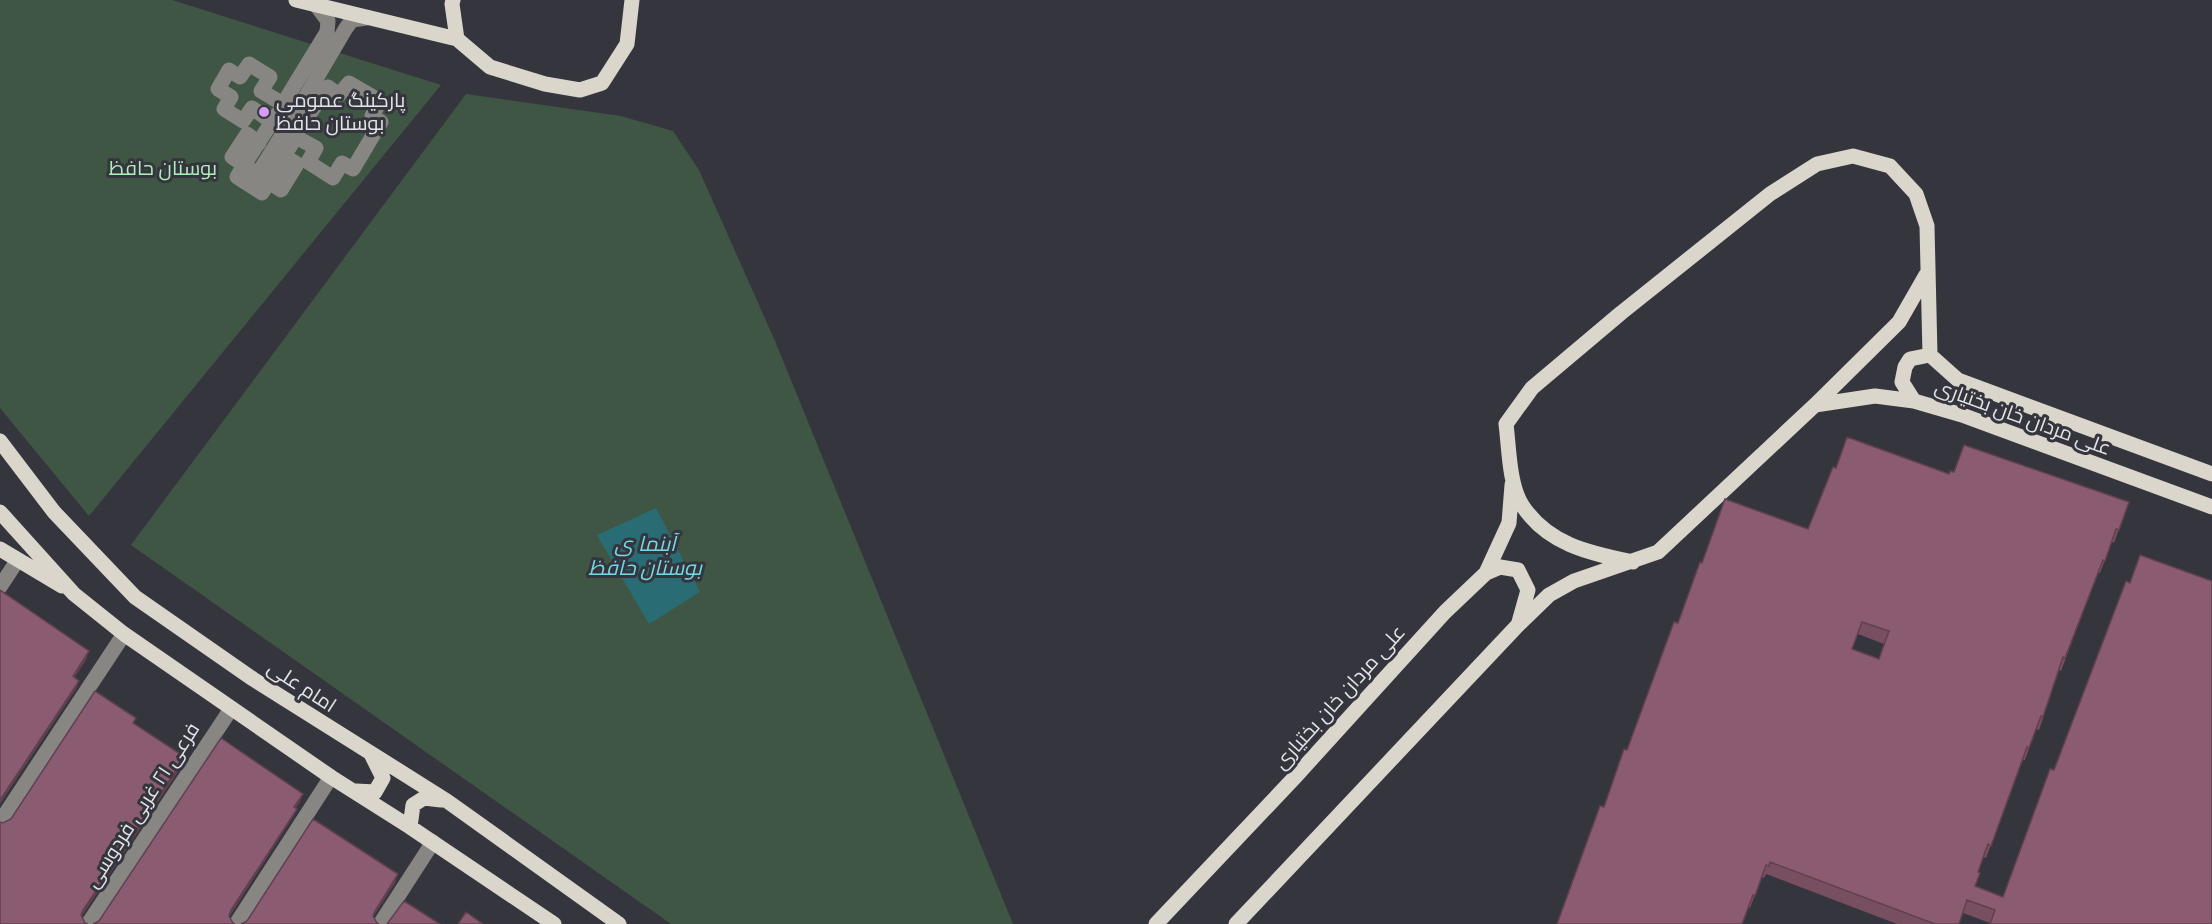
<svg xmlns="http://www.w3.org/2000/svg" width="2212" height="924" font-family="Overpass,Cairo,sans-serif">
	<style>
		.green { fill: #405644 }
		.water { fill: #2a6c74 }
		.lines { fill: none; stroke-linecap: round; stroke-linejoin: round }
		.minor { stroke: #888682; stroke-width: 15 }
		.major { stroke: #dad6cc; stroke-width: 15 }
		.wall { fill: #784f61; fill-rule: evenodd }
		.shaded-wall { fill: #61404f }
		.building { fill: #8b5c71; stroke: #61404f; stroke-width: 1.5; fill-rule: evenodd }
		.poi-dot { fill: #d89af8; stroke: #35353e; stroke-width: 2 }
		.labels { text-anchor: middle; stroke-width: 6; stroke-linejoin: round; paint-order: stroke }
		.poi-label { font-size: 20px; fill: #e3e4ea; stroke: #35353e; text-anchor: start }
		.park-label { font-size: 20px; fill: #aeeeba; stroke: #35353e }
		.street-label { font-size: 20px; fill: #e3e4ea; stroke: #35353e }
		.water-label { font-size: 21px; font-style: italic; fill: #73d9e6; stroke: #35353e }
	</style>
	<rect width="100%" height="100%" fill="#35353e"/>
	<path class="green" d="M0,0H172L441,85L89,516L0,408Z
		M466,94L621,116L673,131L699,170L775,341L1013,924H671L131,545Z"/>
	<path class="water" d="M656,508L700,592L649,624L597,535Z"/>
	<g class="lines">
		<path class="minor" d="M277,114L244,165L269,182L284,156
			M272,122L252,108L243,121L224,109L231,97L218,89L229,70L240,77L249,64L270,77L261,91L283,104L327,32L328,21L316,5
			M259,143L247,134L232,157L244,165L237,177L262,193L269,182L281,190L297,164L284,156L296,137L316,148L308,162L333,178L342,163L353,169L381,122L372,116L380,101L349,83L339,95L328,87L306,119L296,113L346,28L352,20L366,18
			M257,175L296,113
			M0,587L17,561
			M0,822L124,634
			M88,924L231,709
			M236,924L331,777
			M380,924L433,842"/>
		<path class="major" d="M296,0L457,39
			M453,0L452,4L457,39L490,67L545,84L580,90L602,83L627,44L632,0
			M1914,401L1902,382L1905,367L1910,359L1930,355
			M1815,405L1875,396L1914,401L1962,415L2212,507
			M0,441L54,512L135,597L253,679L447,801L619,924
			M0,512L74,594L124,634L331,777L410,827L554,924
			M0,549L62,586
			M1633,562C1590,553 1548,545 1522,505C1509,485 1509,447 1506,424L1532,388L1621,313L1770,194L1817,164L1853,156L1890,166L1916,194L1927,226L1930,355L1958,380L2212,474
			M1486,573L1500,567L1518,570L1528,590L1519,622
			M356,791L375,792L383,778L372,756
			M410,827L413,805L424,798L441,800
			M1156,924L1296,776L1445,612L1486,573L1509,523L1512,485
			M1236,924L1518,625L1549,595L1574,581L1658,552L1815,405L1899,322L1926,275"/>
	</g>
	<path class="wall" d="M1836,468L1949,474L1954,472L2129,502L2114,543L2112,542L2100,573H2098L2061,671L2059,670L2039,730L2036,729L2025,760H2023L1986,858L1983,857L1978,872L1975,886L2003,897L2130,583L2212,581L1990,923L1963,913L1959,924H1897L1766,874L1764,878L1762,877L1750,908L1604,807L1702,563L1808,529ZM1858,634L1884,644L1879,659L1852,649Z"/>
	<path class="shaded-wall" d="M89,651L86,660L70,685L73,676Z
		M79,681L76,689L0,804V800Z
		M185,757L182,766L80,919L83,910Z
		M303,794L300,802L291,816L294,807Z
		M297,809L293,817L228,919L231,910Z
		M398,874L395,883L372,919L375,911Z"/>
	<path class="building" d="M1847,437L1949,474L1950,471L1954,472L1964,445L2129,502L2119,530L2116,529L2105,561L2103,560L2065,658L2063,657L2043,717L2041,716L2029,748L2027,747L1991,846L1988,844L1978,872L1980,873L1975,886L2003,897L2050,769L2054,770L2126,581L2130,583L2140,555L2212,581V924H1990L1995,910L1967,900L1959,924H1935L1770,862L1769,866L1766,865L1755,896L1753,895L1742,924H1557L1600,806L1604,807L1624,749L1627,750L1674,622L1678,623L1700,562L1702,563L1725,499L1808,529L1833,467L1836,468ZM1862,622L1889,631L1879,659L1852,649Z
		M0,590L89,651L73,676L79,681L0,800Z
		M95,691L136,718L133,723L185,757L83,910L81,915L85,923L88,924H0V822L3,823L11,819Z
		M221,738L303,794L294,807L297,809L231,910L229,916L233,923L235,924H93L99,921Z
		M313,819L398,874L375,911L373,916L377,923L379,924H241L247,921Z
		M404,901L440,924H387Z
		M466,912L483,924H458Z"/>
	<circle class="poi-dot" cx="264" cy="112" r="6"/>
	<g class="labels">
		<g class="poi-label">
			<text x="276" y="107">پارکینگ عمومی<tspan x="276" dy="23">بوستان حافظ</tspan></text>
		</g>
		<g class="park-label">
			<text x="163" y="175">بوستان حافظ</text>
		</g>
		<g class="street-label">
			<text transform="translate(2023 417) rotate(20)" y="7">علی مردان خان بختیاری</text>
			<text transform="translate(302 686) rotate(33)" y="7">امام علی</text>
			<text transform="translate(1339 697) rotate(-48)" y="7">علی مردان خان بختیاری</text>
			<text transform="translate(142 805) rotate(-57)" y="7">فرعی ۲۱ غربی فردوسی</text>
		</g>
		<g class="water-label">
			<text x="645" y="551">آبنما ی<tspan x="645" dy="24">بوستان حافظ</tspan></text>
		</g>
	</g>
</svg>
